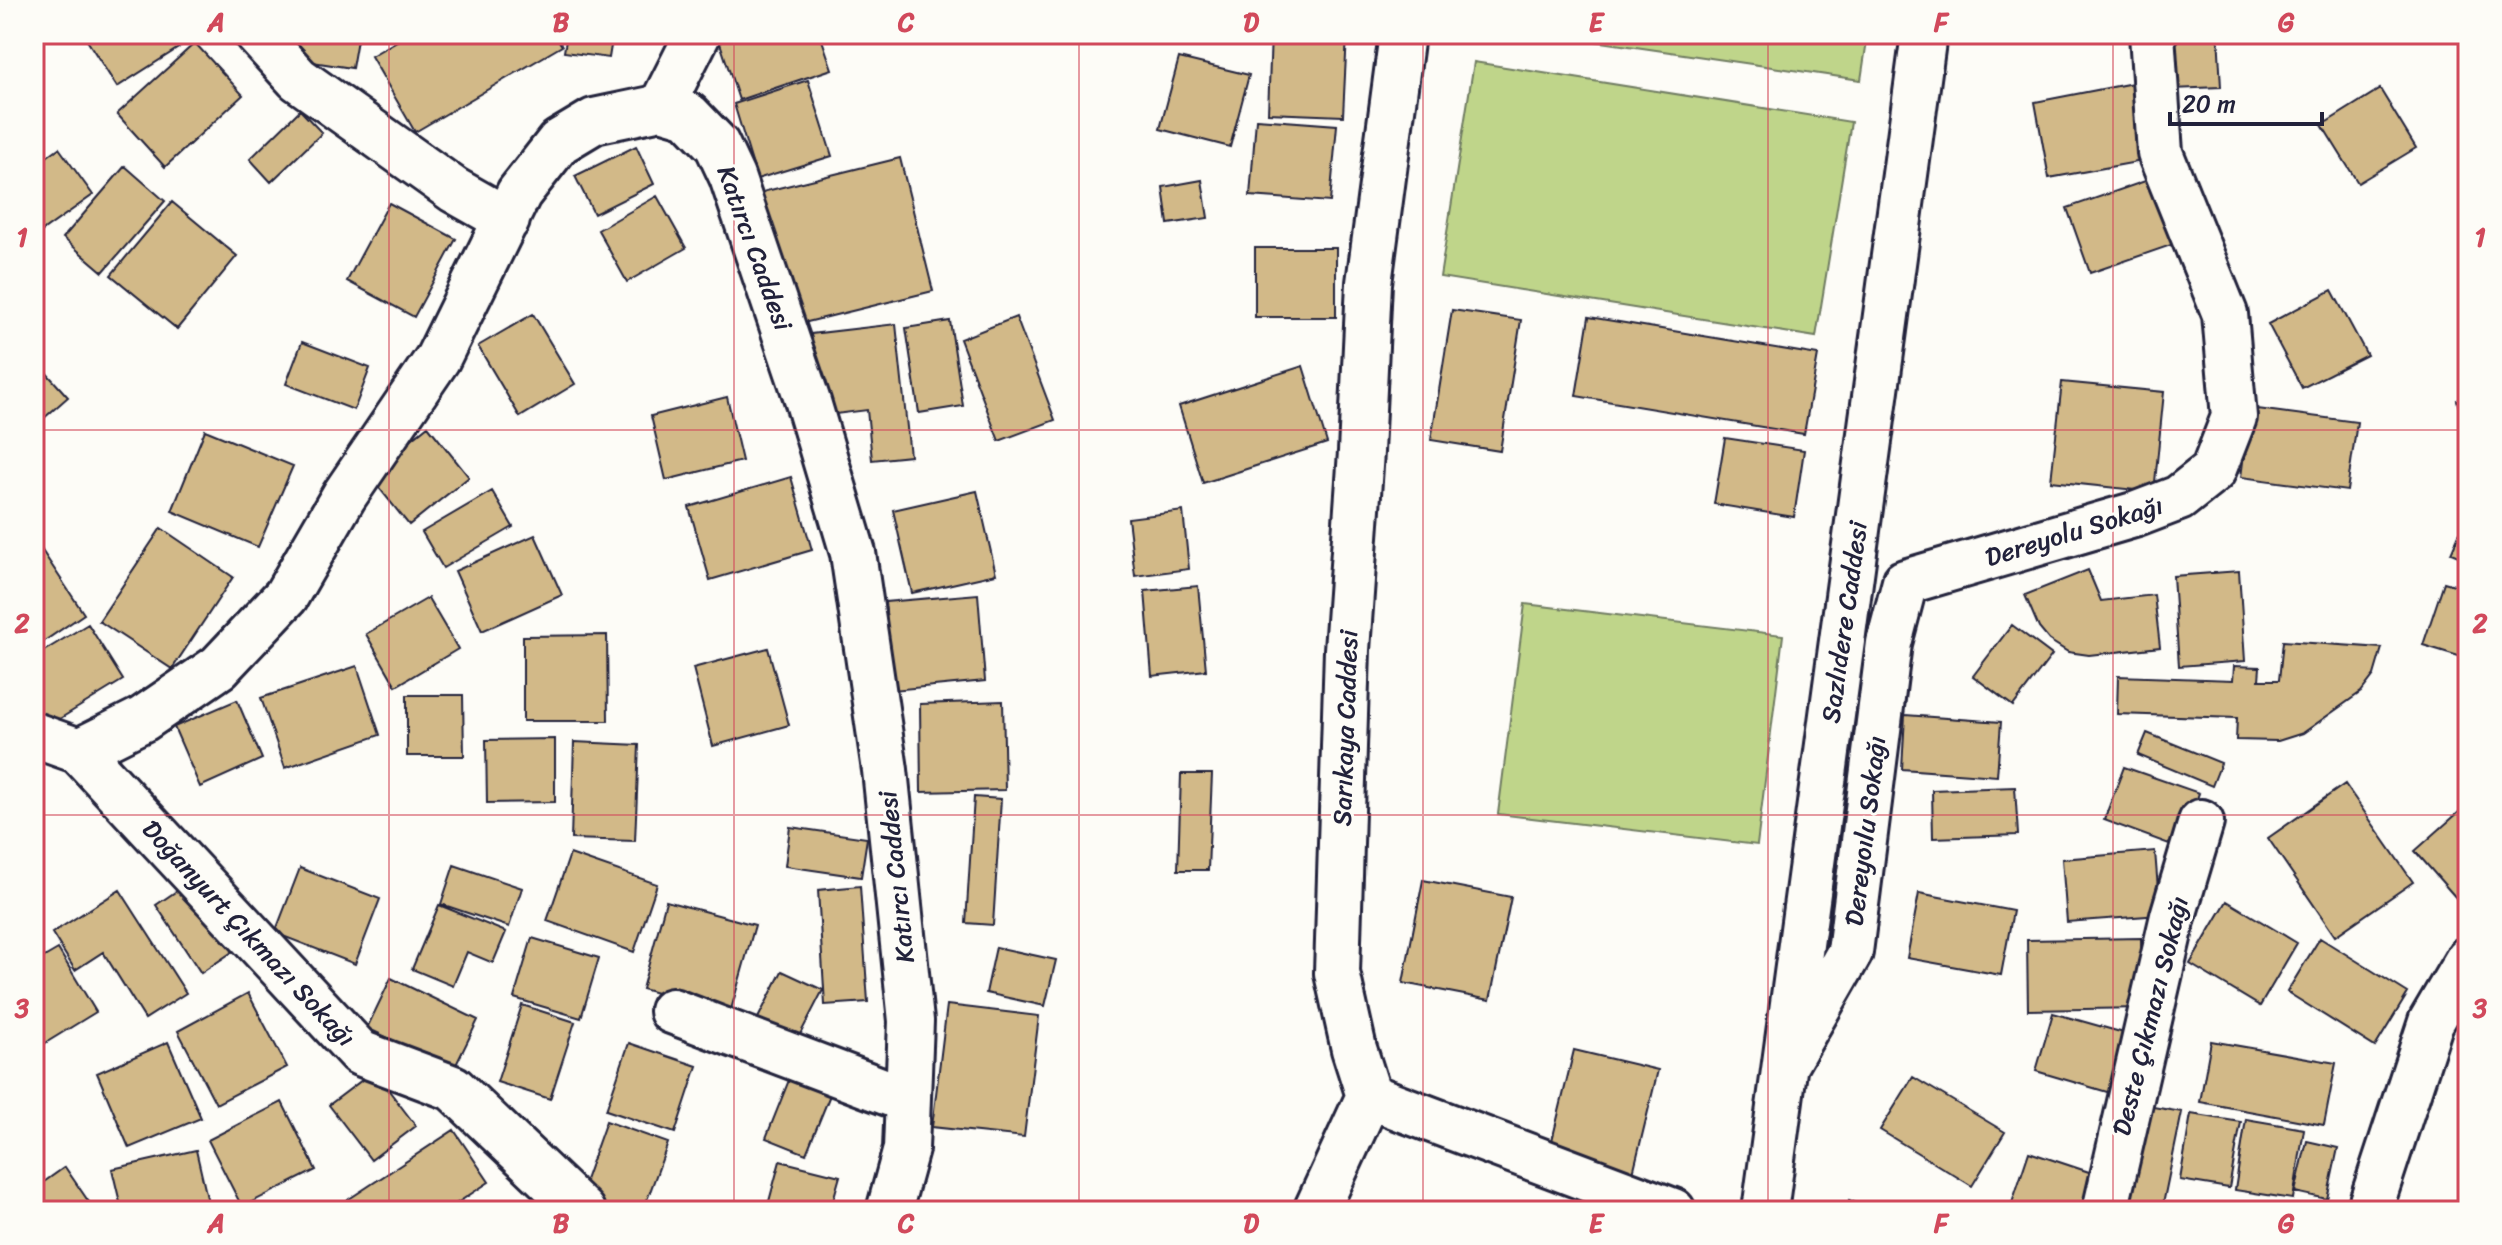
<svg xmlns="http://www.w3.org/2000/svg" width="2502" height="1245" font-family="Sriracha,sans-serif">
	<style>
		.green { fill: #bfd58a; stroke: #707c62; stroke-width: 2 }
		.building { fill: #d2b988; stroke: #22223b; stroke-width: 2 }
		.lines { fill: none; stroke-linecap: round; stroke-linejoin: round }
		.minor-casing { stroke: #22223b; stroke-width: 50 }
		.tertiary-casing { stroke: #22223b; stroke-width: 50 }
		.minor { stroke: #fdfcf7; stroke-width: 44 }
		.tertiary { stroke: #fdfcf7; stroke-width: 44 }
		.grid { fill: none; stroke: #d1495b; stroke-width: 2; stroke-opacity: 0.55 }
		.labels { text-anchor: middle; stroke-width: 6; stroke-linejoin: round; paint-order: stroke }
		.street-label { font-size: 26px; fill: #22223b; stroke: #fdfcf7 }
		.neatline { fill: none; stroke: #d1495b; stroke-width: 3 }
		.grid-label { font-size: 26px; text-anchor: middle; font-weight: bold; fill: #d1495b }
	</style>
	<rect width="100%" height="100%" fill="#fdfcf7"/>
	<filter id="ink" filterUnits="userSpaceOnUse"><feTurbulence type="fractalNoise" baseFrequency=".0125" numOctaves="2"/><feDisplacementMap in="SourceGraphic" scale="16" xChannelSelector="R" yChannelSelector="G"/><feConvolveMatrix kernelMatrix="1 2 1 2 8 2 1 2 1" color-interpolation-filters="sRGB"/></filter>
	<g filter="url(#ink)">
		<path class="green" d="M1547,34H1868L1861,80Z
			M1474,62L1851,122L1816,337L1440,277Z
			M1525,604L1783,635L1757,845L1498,814Z"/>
		<path class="building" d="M83,34H171L180,47L117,87Z
			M290,34H358L352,68L286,58Z
			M409,34H555L562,46L415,132L371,56Z
			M567,34H613L609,58L564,52Z
			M717,34H820L832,69L739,100Z
			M1271,34H1347L1343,116L1268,113Z
			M2169,34H2218L2221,87L2172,89Z
			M195,43L243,95L165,167L117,114Z
			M1179,58L1249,75L1230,147L1160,129Z
			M808,80L832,156L757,179L734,104Z
			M2133,83L2148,160L2049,178L2035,102Z
			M2380,89L2416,148L2358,183L2322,125Z
			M300,110L322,133L271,182L250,159Z
			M1256,119L1337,125L1330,202L1250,196Z
			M636,146L654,184L594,214L575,176Z
			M59,148L93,195L34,237V166Z
			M900,158L933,291L787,327L754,194Z
			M125,166L165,201L103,272L63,238Z
			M2154,178L2177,243L2090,273L2067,208Z
			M1202,180L1208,218L1168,224L1163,187Z
			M657,196L686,248L627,282L598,230Z
			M172,202L237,256L177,329L111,275Z
			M389,203L456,239L414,317L347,281Z
			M1255,248H1336V317H1255Z
			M2332,290L2367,355L2302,388L2268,324Z
			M1452,310L1521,320L1500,451L1431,440Z
			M533,314L575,384L520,417L478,346Z
			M1016,317L1055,420L999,441L960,339Z
			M1589,317L1818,355L1804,434L1576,396Z
			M950,321L963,406L919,413L906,328Z
			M896,324L910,456L872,460L867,410L820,416L811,334Z
			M302,342L370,368L354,410L286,384Z
			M34,359L68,397L34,427Z
			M1303,366L1327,443L1203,483L1179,406Z
			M2062,382L2164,392L2154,492L2051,481Z
			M727,397L742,461L666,480L651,416Z
			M2468,397V441L2457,400Z
			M2250,408L2357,422L2347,491L2241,477Z
			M428,426L469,477L409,525L368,474Z
			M205,430L293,466L258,547L172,511Z
			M1725,438L1804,450L1794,517L1714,504Z
			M791,477L812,550L710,580L689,507Z
			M492,491L513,527L443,568L422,532Z
			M977,491L996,574L912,593L893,510Z
			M1183,511L1189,569L1135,576L1128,518Z
			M2468,513V560L2451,553Z
			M161,528L233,577L172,669L99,621Z
			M535,535L562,595L482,631L455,571Z
			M35,540L84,614L34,648V541Z
			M2088,570L2101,601L2154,595L2160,647L2089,655L2068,652L2049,640L2039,628L2025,595Z
			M2239,571L2245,661L2179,666L2173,576Z
			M2444,582L2468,589V659L2423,645Z
			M1198,586L1206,670L1152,676L1145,591Z
			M978,594L985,681L893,690L885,602Z
			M428,598L458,649L396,686L366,634Z
			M88,624L123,680L43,729L34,715V657Z
			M2012,625L2052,655L2013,706L1973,676Z
			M607,635L608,721H523V636Z
			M2283,641L2382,648L2374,675L2361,692L2303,733L2278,741L2236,740L2237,718L2117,714L2118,676L2233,680L2234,666L2260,667L2259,680H2279Z
			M768,648L789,725L713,746L693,668Z
			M357,666L380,735L285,768L261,698Z
			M407,695H463L464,756H407Z
			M237,700L262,759L200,787L174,727Z
			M1003,701L1005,790L921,792L920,704Z
			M1905,715L2001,722L1997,776L1902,769Z
			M2147,733L2221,763L2212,786L2138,755Z
			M555,739V802L487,803L486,740Z
			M574,742L639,745L635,841L571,839Z
			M2124,767L2199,793L2180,848L2104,820Z
			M1181,774H1212L1208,870H1178Z
			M2345,784L2413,882L2335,936L2268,838Z
			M2015,787L2018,835L1933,838L1932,790Z
			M974,797L1001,799L993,925L966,923Z
			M34,801L41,803L34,820Z
			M2468,804V889L2457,899L2415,851Z
			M790,827L867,838L861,877L785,866Z
			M2155,851L2160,915L2067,922L2062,859Z
			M570,854L657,884L634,952L547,921Z
			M454,865L522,888L509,927L441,904Z
			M300,868L380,899L355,964L275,933Z
			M1423,880L1511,897L1490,1000L1403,983Z
			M190,882L235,950L201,973L156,905Z
			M860,886L868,1002L825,1005L818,890Z
			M120,890L186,993L145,1019L103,952L75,970L52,933Z
			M1919,893L2013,911L2001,975L1907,958Z
			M666,901L755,925L730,1013L642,989Z
			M2227,901L2297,943L2260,1006L2190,964Z
			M439,905L506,932L493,963L467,952L453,986L412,969Z
			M532,938L599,958L581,1018L514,998Z
			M2141,938L2142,1008L2028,1010L2027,940Z
			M2320,938L2408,993L2375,1047L2287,992Z
			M996,947L1056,960L1045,1006L986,993Z
			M58,949L96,1012L34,1050V963Z
			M782,971L823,990L793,1048L753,1028Z
			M391,978L478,1020L454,1069L367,1028Z
			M248,993L287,1067L216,1104L178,1031Z
			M522,1005L575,1022L550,1099L497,1082Z
			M947,1005L1039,1016L1024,1137L932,1127Z
			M2053,1013L2131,1035L2114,1094L2036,1071Z
			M2211,1041L2336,1063L2324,1125L2200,1102Z
			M168,1042L201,1118L129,1148L97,1073Z
			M629,1043L697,1066L675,1133L606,1110Z
			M1574,1050L1658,1070L1633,1173L1549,1153Z
			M793,1070L834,1085L806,1154L766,1138Z
			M374,1071L416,1126L371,1160L329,1105Z
			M1913,1077L2005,1132L1972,1186L1880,1130Z
			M282,1102L316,1170L242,1207L208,1140Z
			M2136,1104L2182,1112L2162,1209L2116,1200Z
			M2191,1114L2241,1122L2229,1188L2180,1180Z
			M2246,1119L2304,1129L2293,1199L2235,1190Z
			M606,1121L668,1143L643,1211H607L578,1200Z
			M454,1130L489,1182L445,1211H352L346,1201Z
			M2307,1141L2338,1148L2327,1199L2295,1192Z
			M196,1150L210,1211H122L112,1169Z
			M2029,1152L2104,1177L2093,1211L2010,1209Z
			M780,1161L840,1176L830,1211H790L768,1205Z
			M65,1167L95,1211H34V1189Z
			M1849,1200L1872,1211H1844Z"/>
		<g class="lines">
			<defs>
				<path id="minor" d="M257,34L298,79L454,190L507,220
					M1402,34L1369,283L1361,452L1347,650L1337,973L1354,1049L1369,1096L1673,1211
					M661,107L698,34
					M34,735L79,751L143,719L219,667L286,596L344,496L438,358L519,193L559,142L594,121L661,107L688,115L717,145L732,177L808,402L853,553L885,770L911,1021L906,1149L889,1211
					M79,751L360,1053L453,1088L582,1211
					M672,1011L907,1100
					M1785,1065L1850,952L1889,643L1905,582L2137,514L2179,498L2213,471L2234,417L2225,314L2160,153L2152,34
					M1316,1211L1369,1096
					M1765,1211L1924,34
					M2105,1211L2173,916L2201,822"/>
				<path id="tertiary" d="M2369,1211L2431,1022L2468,959"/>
			</defs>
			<use href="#minor" class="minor-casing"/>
			<use href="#tertiary" class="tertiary-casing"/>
			<use href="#minor" class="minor"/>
			<use href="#tertiary" class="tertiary"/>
		</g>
	</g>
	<path class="grid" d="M389,34V1211M734,34V1211M1079,34V1211M1423,34V1211M1768,34V1211M2113,34V1211M34,430H2468M34,815H2468"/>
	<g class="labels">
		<g class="street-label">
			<text transform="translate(755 248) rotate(70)" y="9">Katırcı Caddesi</text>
			<text transform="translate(2074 531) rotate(-17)" y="9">Dereyolu Sokağı</text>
			<text transform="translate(1844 622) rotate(-82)" y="9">Sazlıdere Caddesi</text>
			<text transform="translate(1345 728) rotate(-88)" y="9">Sarıkaya Caddesi</text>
			<text transform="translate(1865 831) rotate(-83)" y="9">Dereyoılu Sokağı</text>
			<text transform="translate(896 877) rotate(-96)" y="9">Katırcı Caddesi</text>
			<text transform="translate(249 933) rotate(47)" y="9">Doğanyurt Çıkmazı Sokağı</text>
			<text transform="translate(2150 1016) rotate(-76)" y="9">Deste Çıkmazı Sokağı</text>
		</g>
	</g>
	<rect width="2502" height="1245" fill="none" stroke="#fdfcf7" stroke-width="88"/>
	<path d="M2170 112v12h152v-12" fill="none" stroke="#22223b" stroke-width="4"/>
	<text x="2182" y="112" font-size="24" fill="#22223b" stroke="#fdfcf7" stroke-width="6" paint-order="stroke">20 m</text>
	<rect x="44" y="44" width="2414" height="1157" class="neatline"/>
	<g class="grid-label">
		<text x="216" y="31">A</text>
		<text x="561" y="31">B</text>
		<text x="906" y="31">C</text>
		<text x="1251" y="31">D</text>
		<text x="1596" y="31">E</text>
		<text x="1941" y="31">F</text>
		<text x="2286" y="31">G</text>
		<text x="22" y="246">1</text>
		<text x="2480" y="246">1</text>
		<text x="22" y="632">2</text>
		<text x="2480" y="632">2</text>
		<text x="22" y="1017">3</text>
		<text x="2480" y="1017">3</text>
		<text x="216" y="1232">A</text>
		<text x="561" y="1232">B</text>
		<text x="906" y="1232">C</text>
		<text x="1251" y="1232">D</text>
		<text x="1596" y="1232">E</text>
		<text x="1941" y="1232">F</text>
		<text x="2286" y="1232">G</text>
	</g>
</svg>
